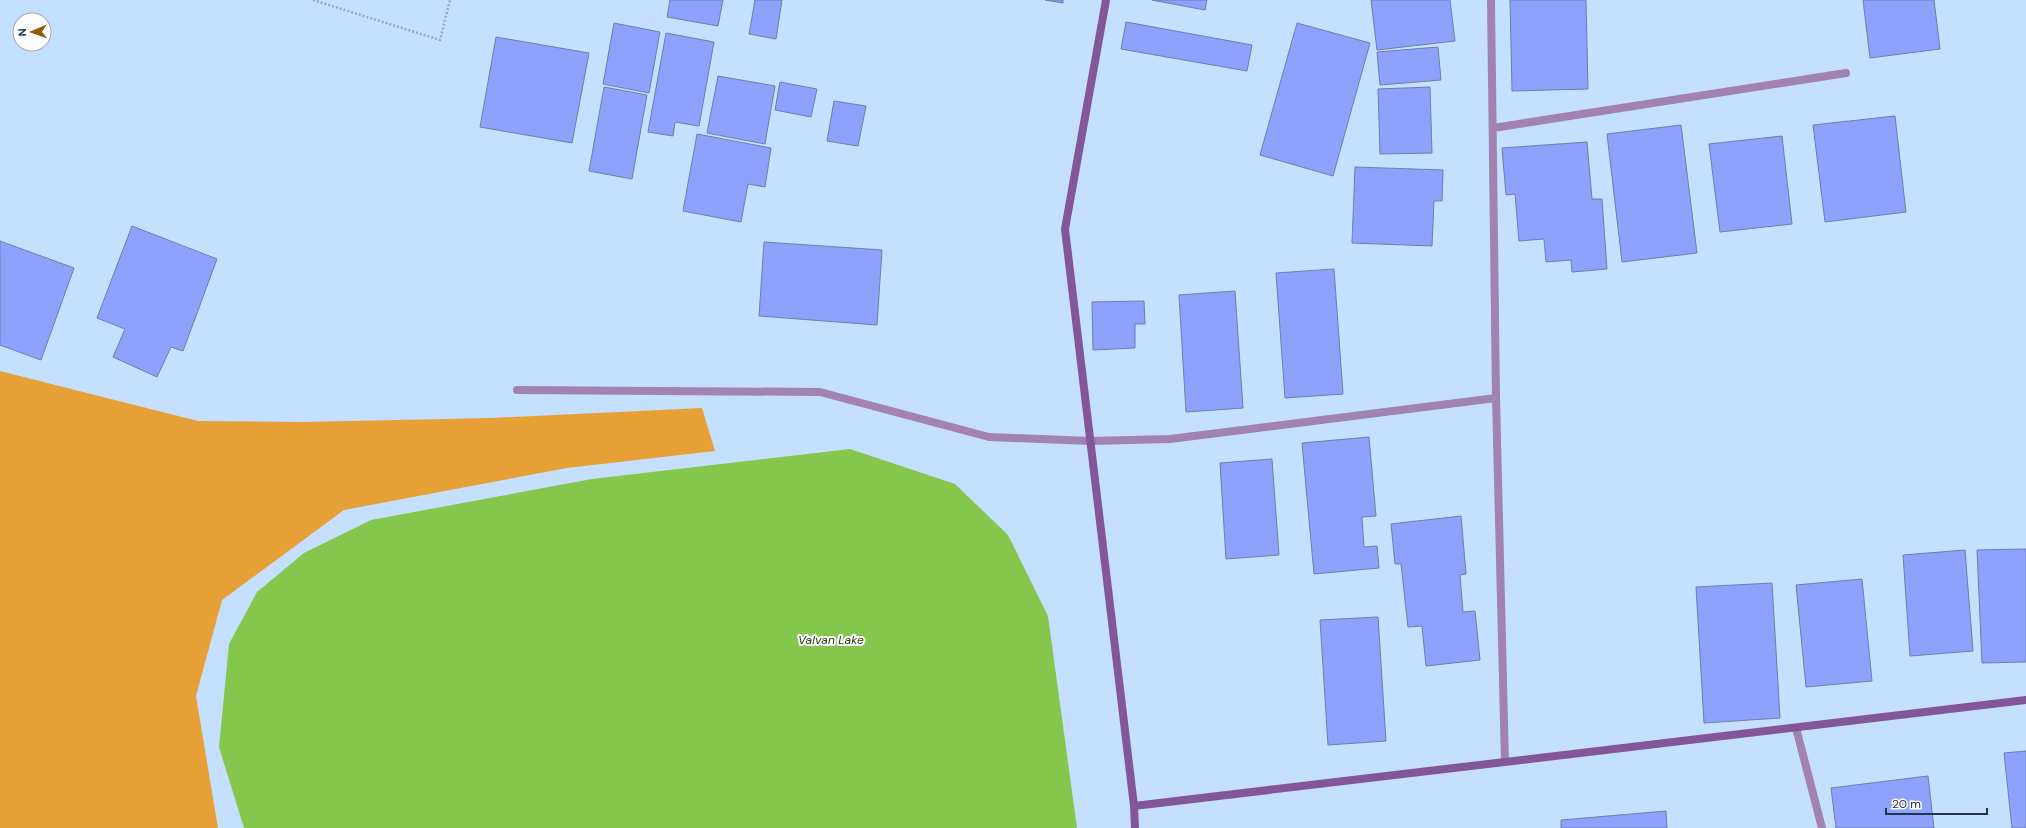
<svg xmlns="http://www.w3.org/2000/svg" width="2026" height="828" font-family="'DM Sans',sans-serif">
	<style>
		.green { fill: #e7a035 }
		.water { fill: #85c74d }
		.building { fill: #8da1fd; stroke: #727da5 }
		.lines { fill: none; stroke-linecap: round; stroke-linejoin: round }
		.path { stroke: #93a9c3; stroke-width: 2.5; stroke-dasharray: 2 2; stroke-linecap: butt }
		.street { stroke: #a083b1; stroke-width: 8 }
		.secondary { stroke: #83569a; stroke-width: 8 }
		.labels { text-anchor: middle; stroke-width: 4; stroke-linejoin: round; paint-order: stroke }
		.water-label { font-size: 12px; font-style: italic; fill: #243e0d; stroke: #fdfdfd }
	</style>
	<rect width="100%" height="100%" fill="#c5dffe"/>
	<path class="green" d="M0,371L198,421L302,422L491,418L702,408L715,451L567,468L344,510L222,600L196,696L218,828H0Z"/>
	<path class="water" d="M850,449L955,484L1008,535L1048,616L1077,828H244L219,747L229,644L257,592L304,553L371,520L592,479Z"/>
	<path class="building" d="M670,0H723L718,26L667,17Z
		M755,0H782L776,39L749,34Z
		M1045,0H1063V3Z
		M1152,0H1207L1205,10Z
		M1371,0H1450L1455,41L1377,50Z
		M1510,0H1586L1588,89L1512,91Z
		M1863,0H1934L1940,49L1870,58Z
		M1126,22L1252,45L1247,71L1121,49Z
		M614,23L660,32L649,93L603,84Z
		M1297,23L1370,43L1333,176L1260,155Z
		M666,33L714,42L699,126L675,122L673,136L648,132Z
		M496,37L589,53L572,143L480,127Z
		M1438,47L1441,80L1380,85L1377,52Z
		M718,76L775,86L765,144L707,133Z
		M780,82L817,89L811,117L775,110Z
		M604,87L647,95L632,179L589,171Z
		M1430,87L1432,153L1380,154L1378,89Z
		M834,101L866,106L858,146L827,141Z
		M1895,116L1906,212L1825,222L1813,125Z
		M1681,125L1697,253L1622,262L1607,134Z
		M697,134L771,148L765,187L748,184L741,222L683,211Z
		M1782,136L1792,224L1720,232L1709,144Z
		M1587,142L1592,199H1602L1607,269L1572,272L1571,260L1546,262L1544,239L1519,241L1515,194L1506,195L1502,148Z
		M1355,167L1443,170L1442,201H1434L1432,246L1352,243Z
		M132,226L217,259L183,351L171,347L157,377L113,357L125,329L97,318Z
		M0,241L74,268L41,360L0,345Z
		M764,242L882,250L877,325L759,316Z
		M1334,269L1343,394L1285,398L1276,273Z
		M1235,291L1243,408L1186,412L1179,295Z
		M1144,301L1145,324H1135V348L1093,350L1092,302Z
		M1369,437L1376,516L1362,517L1364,547L1377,546L1379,568L1314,574L1302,443Z
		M1272,459L1279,555L1226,559L1220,463Z
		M1461,516L1466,574L1460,575L1463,612L1475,611L1480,660L1426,666L1422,626L1408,627L1401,564H1395L1391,524Z
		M2026,549V662L1982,663L1977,550Z
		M1965,550L1973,651L1910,656L1903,555Z
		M1862,579L1872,681L1806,687L1796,585Z
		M1772,583L1780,718L1704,723L1696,587Z
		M1378,617L1386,741L1328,745L1320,620Z
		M2026,751V828H2012L2004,753Z
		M1928,776L1934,828H1836L1831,788Z
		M1666,811L1667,828H1561V820Z"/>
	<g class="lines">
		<path class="path" d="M313,0L440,40L450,0"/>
		<path class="street" d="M1491,0L1496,398L1505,762
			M1493,128L1846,73
			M517,390L820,392L989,437L1090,441L1170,439L1496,398
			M1796,728L1822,828"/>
		<path class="secondary" d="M1106,0L1065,229L1134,806L1135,828
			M1134,806L2026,700"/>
	</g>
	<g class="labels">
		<g class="water-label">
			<text x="831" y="644">Valvan Lake</text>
		</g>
	</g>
	<g transform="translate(32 32) rotate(268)"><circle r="19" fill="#fdfdfd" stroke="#a7acb2"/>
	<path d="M0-3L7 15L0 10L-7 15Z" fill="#8e5d07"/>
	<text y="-6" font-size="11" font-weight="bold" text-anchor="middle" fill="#263342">N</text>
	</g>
	<path d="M1886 808v6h101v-6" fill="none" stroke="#263342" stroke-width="2"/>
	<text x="1892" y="808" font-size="12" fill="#263342" stroke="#fdfdfd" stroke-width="3" paint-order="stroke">20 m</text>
</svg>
